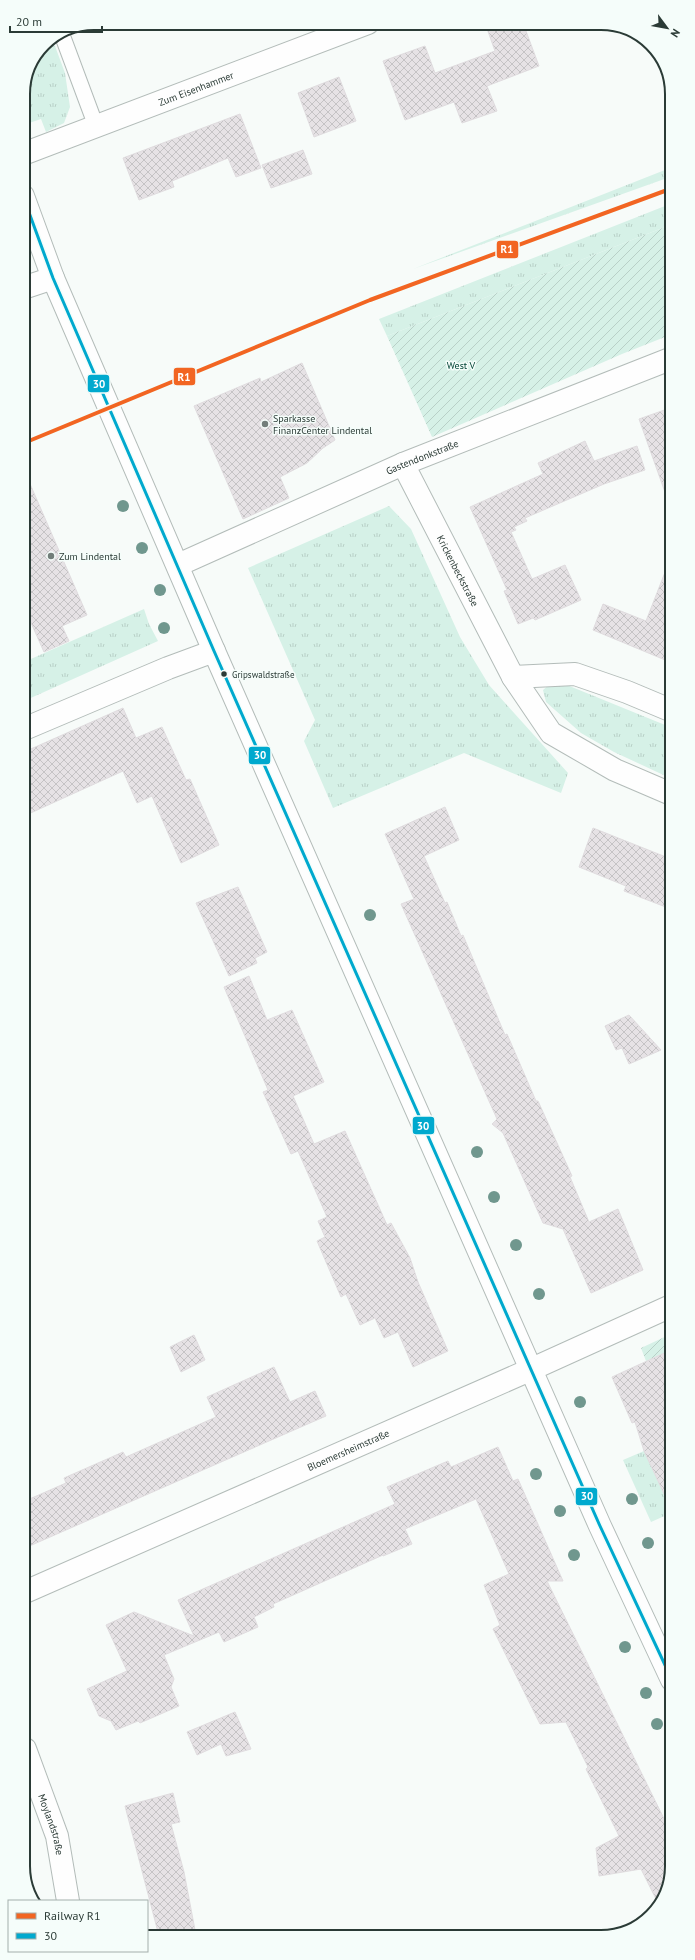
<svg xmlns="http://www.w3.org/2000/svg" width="695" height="1960" font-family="'PT Sans',sans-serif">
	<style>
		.grass { fill: url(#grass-tufts) }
		.garden { fill: url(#garden-furrows) }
		.building { fill: url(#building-cross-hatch); stroke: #e0dcdf }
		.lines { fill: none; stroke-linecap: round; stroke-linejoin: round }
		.service-casing { stroke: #b3bcb9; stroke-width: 17 }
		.minor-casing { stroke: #b3bcb9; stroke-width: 24 }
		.tertiary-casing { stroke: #b3bcb9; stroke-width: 24 }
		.service { stroke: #fefefe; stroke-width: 15 }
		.minor { stroke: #fefefe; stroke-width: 22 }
		.tertiary { stroke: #fefefe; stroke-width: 22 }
		.bus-1-casing { stroke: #f5fdfa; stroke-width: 6 }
		.bus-1 { stroke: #00a9ce; stroke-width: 3 }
		.rail-1-casing { stroke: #f5fdfa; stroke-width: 7 }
		.rail-1 { stroke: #f26522; stroke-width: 4 }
		.tree { fill: #70978e }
		.poi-dot { fill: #727e7a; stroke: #f5fdfa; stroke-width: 1.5 }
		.bus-dot { fill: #2b3b36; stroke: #f5fdfa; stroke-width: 1.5 }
		.labels { text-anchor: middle; stroke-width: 3; stroke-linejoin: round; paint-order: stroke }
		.bus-label { font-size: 9px; fill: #2b3b36; stroke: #f5fdfa; text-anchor: start }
		.street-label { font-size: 10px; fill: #2b3b36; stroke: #f5fdfa }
		.park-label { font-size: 10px; fill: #024536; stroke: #f5fdfa }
		.poi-label { font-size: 10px; fill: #2b3b36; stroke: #f5fdfa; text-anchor: start }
		.rim { fill: none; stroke: #2b3b36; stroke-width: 2 }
		.line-badge { stroke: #f5fdfa; stroke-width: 1.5 }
		.badge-label { font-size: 11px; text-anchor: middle; font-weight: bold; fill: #fff }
	</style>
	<defs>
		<pattern id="grass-tufts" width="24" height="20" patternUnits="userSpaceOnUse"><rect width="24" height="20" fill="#d6f1e7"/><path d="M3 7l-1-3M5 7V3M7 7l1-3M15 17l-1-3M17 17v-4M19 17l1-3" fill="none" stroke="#b8d0c7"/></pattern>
		<pattern id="garden-furrows" width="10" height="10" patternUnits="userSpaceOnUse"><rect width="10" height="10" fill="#d6f1e7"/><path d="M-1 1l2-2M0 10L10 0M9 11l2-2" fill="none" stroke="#b8d0c7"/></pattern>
		<pattern id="building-cross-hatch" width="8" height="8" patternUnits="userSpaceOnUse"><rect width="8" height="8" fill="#e6e2e5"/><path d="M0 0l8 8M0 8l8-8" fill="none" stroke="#c5c3c5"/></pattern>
	</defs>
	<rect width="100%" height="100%" fill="#f7fbf9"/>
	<path class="grass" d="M52,38L65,73L70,107L64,123L46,132L41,119L23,125V89L44,43Z
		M670,168V177L413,269Z
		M670,204V225L387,336L379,319Z
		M389,506L411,529L460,637L489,685L568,773L561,793L464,753L333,808L304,741L315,720L248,568Z
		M144,609L149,624L158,641L24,701V662Z
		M562,683L670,727V778L614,752L581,733L546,702L543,690L550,684Z
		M644,1451L667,1501L664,1502L669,1514L651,1522L623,1460Z"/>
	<path class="garden" d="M670,225V335L622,354L432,437L387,336Z
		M671,1334V1350L646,1361L641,1348Z"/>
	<path class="building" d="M485,23H523L539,66L487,86L497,111L462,123L454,102L405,120L383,61L425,46L435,73L495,51Z
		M339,77L356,121L314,137L298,93Z
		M240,114L261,168L236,177L228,158L172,181L174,187L139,200L123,158Z
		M303,150L312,174L271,188L262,165Z
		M302,363L335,440L323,448L307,463L280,477L289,498L243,519L194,406L260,378L261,382Z
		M670,408V495H666L639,419Z
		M585,441L594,461L637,446L645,470L604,484L525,518L527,521L514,527L516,530L511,532L532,579L565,565L581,600L535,620L533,618L518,624L504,591L507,590L470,507L543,474L538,463Z
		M24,470L87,615L62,626L69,641L44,652L24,607Z
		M669,562L670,563V662L593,630L603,604L646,621Z
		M123,708L136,738L162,727L186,780L190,779L219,845L181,863L152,796L137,803L123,771L24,816V752Z
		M445,807L459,840L424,856L445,903L447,902L461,936L463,935L505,1035L507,1034L536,1101H538L572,1176L570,1177L589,1222L618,1209L643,1270L591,1293L563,1229L543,1223L503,1133L492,1124L497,1119L401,904L414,899L385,834Z
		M593,828L671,859V909L624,891L626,886L579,867Z
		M238,887L267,952L255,958L257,963L229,976L196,903Z
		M249,976L267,1020L292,1010L324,1082L293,1096L314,1144L345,1131L387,1225L391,1223L410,1258L418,1282L448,1351L413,1367L398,1332L384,1338L375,1318L360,1325L346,1294L341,1297L317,1241L325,1237L318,1221L327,1217L298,1151L291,1154L263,1092L268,1090L224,987Z
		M629,1015L661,1050L629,1064L622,1048L616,1050L605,1026Z
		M194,1335L205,1360L181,1372L170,1347Z
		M671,1350V1421L672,1511L644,1451L635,1422L632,1423L612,1377Z
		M274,1367L290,1402L315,1391L326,1416L25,1548V1501L66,1483L64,1478L123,1452L126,1457L216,1417L207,1397Z
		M498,1447L513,1481L518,1479L563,1581H547L672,1835V1867L659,1905L641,1869L599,1876L596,1848L619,1836L586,1769L588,1767L566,1722L540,1724L493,1629L500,1625L484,1585L509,1574L476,1499L405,1529L412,1544L383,1556V1555L273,1604L274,1607L254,1617L258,1627L224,1642L219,1632L164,1655L174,1679L171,1687L179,1706L140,1723L138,1721L116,1730L111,1721L99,1716L87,1689L127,1671L106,1625L134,1612L194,1636L178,1600L395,1504L387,1487L448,1461L451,1467Z
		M235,1712L251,1749L226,1756L221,1744L197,1755L187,1732Z
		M173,1793L180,1822L171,1824L184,1872L195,1930L159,1936L125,1806Z"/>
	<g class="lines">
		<defs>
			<path id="service" d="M61,32L96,126"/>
			<g id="minor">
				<path id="s1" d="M23,154L368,23"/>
				<path d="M23,288L53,278"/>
				<path id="s2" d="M403,464L513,677L551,733L615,770L671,794"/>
				<path id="s3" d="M178,565L403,464L670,359"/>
				<path d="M513,677L575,674L627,692L670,710"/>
				<path d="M24,729L168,668L214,651"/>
				<path id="s4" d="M25,1592L532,1369L671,1306"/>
				<path id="s5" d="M25,1749L57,1836L68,1901"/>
			</g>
			<path id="tertiary" d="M23,196L53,278L214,651L600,1526L672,1680"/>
		</defs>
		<use href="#service" class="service-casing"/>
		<use href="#minor" class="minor-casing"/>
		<use href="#tertiary" class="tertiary-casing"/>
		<use href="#service" class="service"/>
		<use href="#minor" class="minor"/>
		<use href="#tertiary" class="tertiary"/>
		<defs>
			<path id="bus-1" d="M23,196L53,278L214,651L600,1526L672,1680"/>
		</defs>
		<use href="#bus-1" class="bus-1-casing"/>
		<use href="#bus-1" class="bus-1"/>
		<defs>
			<path id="rail-1" d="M24,443L370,300L670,189"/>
		</defs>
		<use href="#rail-1" class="rail-1-casing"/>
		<use href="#rail-1" class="rail-1"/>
	</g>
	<g class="tree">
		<circle cx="123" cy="506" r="6"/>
		<circle cx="142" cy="548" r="6"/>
		<circle cx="160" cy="590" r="6"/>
		<circle cx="164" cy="628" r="6"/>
		<circle cx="370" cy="915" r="6"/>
		<circle cx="477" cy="1152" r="6"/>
		<circle cx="494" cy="1197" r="6"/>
		<circle cx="516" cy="1245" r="6"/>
		<circle cx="539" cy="1294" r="6"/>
		<circle cx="580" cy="1402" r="6"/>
		<circle cx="536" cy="1474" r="6"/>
		<circle cx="632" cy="1499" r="6"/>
		<circle cx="560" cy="1511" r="6"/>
		<circle cx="648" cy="1543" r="6"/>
		<circle cx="574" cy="1555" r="6"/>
		<circle cx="625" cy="1647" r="6"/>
		<circle cx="646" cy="1693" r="6"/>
		<circle cx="657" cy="1724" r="6"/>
	</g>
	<g class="poi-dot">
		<circle cx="265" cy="424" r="4"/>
		<circle cx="51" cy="556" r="4"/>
	</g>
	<circle class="bus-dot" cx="224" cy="674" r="3.5"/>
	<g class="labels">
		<g class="bus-label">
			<text x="232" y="678">Gripswaldstraße</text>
		</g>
		<g class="street-label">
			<text dy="4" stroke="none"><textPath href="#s1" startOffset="185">Zum Eisenhammer</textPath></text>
			<text dy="4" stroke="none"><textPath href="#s3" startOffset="267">Gastendonkstraße</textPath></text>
			<text dy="4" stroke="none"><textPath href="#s2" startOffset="120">Krickenbeckstraße</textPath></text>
			<text dy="4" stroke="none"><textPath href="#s4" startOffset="353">Bloemersheimstraße</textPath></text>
			<text dy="4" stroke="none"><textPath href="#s5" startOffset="80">Moylandstraße</textPath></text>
		</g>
		<g class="park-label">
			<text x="461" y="369">West V</text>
		</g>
		<g class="poi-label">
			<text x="273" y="422">Sparkasse<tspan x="273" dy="12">FinanzCenter Lindental</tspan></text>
			<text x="59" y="560">Zum Lindental</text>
		</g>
	</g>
	<path d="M0 0H695V1960H0ZM94 30H601A64 64 0 0 1 665 94V1866A64 64 0 0 1 601 1930H94A64 64 0 0 1 30 1866V94A64 64 0 0 1 94 30Z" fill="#f5fdfa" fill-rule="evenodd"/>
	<path class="rim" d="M94 30H601A64 64 0 0 1 665 94V1866A64 64 0 0 1 601 1930H94A64 64 0 0 1 30 1866V94A64 64 0 0 1 94 30Z"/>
	<g class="line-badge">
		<rect x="496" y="240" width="23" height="19" rx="4" fill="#f26522"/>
		<rect x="173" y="367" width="23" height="19" rx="4" fill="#f26522"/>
		<rect x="87" y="374" width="23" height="19" rx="4" fill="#00a9ce"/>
		<rect x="248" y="746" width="23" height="19" rx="4" fill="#00a9ce"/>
		<rect x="412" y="1116" width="23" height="19" rx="4" fill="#00a9ce"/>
		<rect x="575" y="1487" width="23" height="19" rx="4" fill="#00a9ce"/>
	</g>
	<g class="badge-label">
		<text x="507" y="253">R1</text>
		<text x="184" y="381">R1</text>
		<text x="99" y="388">30</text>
		<text x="260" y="759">30</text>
		<text x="423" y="1130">30</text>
		<text x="587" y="1500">30</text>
	</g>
	<rect x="8" y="1900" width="140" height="52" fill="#f5fdfa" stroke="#a4afac"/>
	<rect x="16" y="1913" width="20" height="6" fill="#f26522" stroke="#a4afac"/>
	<text x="44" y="1920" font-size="12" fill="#2b3b36">Railway R1</text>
	<rect x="16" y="1933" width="20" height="6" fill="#00a9ce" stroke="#a4afac"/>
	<text x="44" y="1940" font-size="12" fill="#2b3b36">30</text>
	<g transform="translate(667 28) rotate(122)" stroke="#f5fdfa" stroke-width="3" paint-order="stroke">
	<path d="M0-3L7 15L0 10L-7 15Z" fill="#2b3b36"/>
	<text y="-6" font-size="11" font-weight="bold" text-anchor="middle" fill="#2b3b36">N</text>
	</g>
	<path d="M10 26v6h92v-6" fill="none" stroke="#2b3b36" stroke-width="2"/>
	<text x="16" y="26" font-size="12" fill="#2b3b36" stroke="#f5fdfa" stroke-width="3" paint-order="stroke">20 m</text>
</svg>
